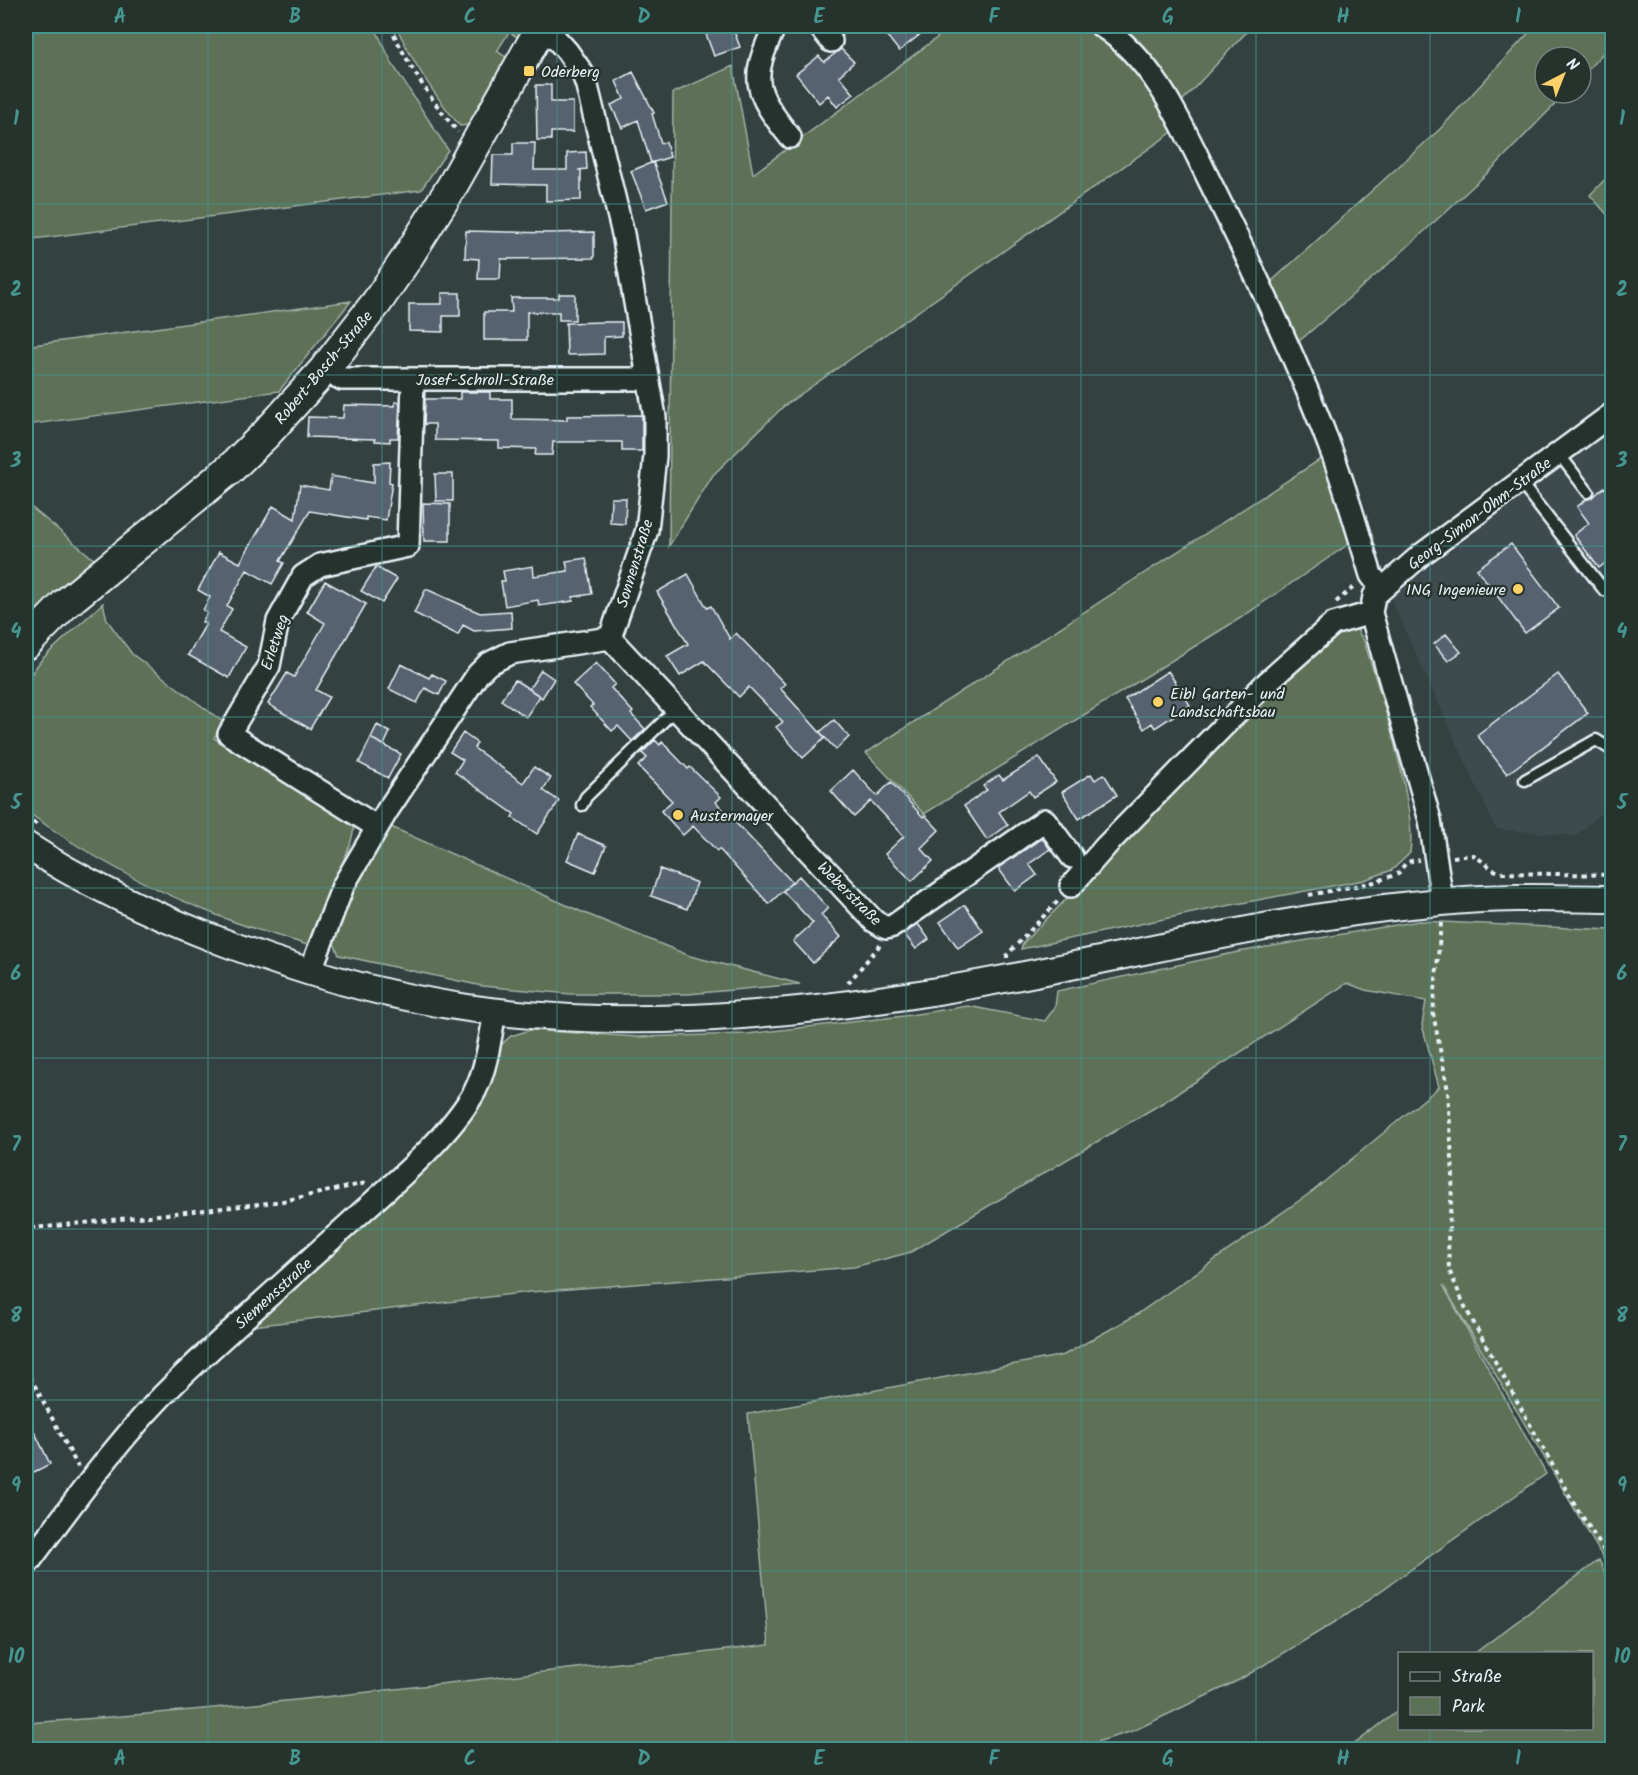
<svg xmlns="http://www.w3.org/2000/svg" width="1638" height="1775" font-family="Kalam,sans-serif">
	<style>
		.built { fill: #3e4b4f }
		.green { fill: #5b7155; stroke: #a2b1a6; stroke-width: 1.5 }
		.building { fill: #56626f; stroke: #e8f1f8; stroke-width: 1.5 }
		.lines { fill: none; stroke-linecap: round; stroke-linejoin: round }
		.service-casing { stroke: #e8f1f8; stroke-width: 15 }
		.minor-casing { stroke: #e8f1f8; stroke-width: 26 }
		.tertiary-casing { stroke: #e8f1f8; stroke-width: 30 }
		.secondary-casing { stroke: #e8f1f8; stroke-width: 34 }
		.path { stroke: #e8f1f8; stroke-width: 4; stroke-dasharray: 4.5 4.5; stroke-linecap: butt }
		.service { stroke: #26332d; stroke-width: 10 }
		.minor { stroke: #26332d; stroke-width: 21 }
		.tertiary { stroke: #26332d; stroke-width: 26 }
		.secondary { stroke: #26332d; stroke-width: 30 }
		.grid { fill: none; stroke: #459590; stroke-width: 1.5; stroke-opacity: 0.55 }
		.poi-dot { fill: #ffd166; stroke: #26332d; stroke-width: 2 }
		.labels { text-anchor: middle; stroke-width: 4.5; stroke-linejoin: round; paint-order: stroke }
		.poi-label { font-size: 16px; fill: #e8f1f8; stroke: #26332d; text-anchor: start }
		.street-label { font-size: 16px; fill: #e8f1f8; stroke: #26332d }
		.neatline { fill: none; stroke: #459590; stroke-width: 2 }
		.grid-label { font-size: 20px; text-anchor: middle; font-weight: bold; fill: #459590 }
	</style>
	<rect width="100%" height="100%" fill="#344141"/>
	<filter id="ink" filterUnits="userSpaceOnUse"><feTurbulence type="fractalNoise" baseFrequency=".0167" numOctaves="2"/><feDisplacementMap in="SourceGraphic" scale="12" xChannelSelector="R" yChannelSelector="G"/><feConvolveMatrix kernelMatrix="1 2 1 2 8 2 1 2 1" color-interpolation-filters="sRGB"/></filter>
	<g filter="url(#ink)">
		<path class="built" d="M1612,428V804L1575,836L1496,829L1390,597Z"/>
		<path class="green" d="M26,26H374L393,65L448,150L421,190L26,240Z
			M396,26H527L519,38L509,32L497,51L507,58L469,125L460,126C434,95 413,63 396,26Z
			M953,26H1093L1129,55L1178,128L784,406L713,475L669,546L673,93L733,66L753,174Z
			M1102,26H1252L1172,112Z
			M1535,26H1612V43L1581,77V57H1545V93H1566L1494,167L1393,260L1290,349L1262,290L1440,129Z
			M1612,172V220L1590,195Z
			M351,301L279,391L26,425V346Z
			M1327,455L1356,539L1242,617L924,814L866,753Z
			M26,503L96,561L26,626Z
			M103,603L107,620L132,654L223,722L214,738L355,825L350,845L308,945C280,936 251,929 224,918C154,891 86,855 26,811V681L42,659Z
			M1348,627L1356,628L1364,641C1379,689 1394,736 1404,784C1408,807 1413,830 1410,853L1392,870L1364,880L1221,907L1021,949L1023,943L1219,744L1339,632Z
			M389,826L582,912L690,956L800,984L688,994H571L482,986L339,955L332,938L354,882Z
			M1419,921L1612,930V1573L1443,1285L1546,1474L1345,1616L1239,1680L1133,1731L1070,1750H26V1723C274,1707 522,1674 769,1645L748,1414L1064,1355L1136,1315L1313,1191L1439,1087L1422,1025L1426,1001L1365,990L1347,983L1164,1102L911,1252L854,1267L530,1292L245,1327L391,1192L494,1051L511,1036L530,1030L638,1037L747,1034L904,1016L968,1006L1045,1021L1055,1007L1057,991L1238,952Z
			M1599,1560L1612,1587V1749H1348L1399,1710L1400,1728H1592V1654L1475,1653Z"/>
		<path class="building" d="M703,26H732L740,47L714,56Z
			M879,26H931L899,51Z
			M841,49L854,62L839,76L854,94L837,107L828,95L819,103L796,74L819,56L824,62Z
			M633,72L654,113L652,114L661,143L666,142L670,157L651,163L638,120L622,128L611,105L624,99L616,81Z
			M536,85H551V102H573V132H551V140H537Z
			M513,143H535L534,170H567V153L586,152L587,169L578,170H581V200L546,201V185L492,184L493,155H513Z
			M653,162L668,201L646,209L631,171Z
			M466,231L548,233L594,232V258L501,259L500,279H478L479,259L465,258Z
			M442,293H460V316H443V332L409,331V304H442Z
			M559,294H575V320H559V312H527V340H484V312H512L511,298H559Z
			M603,322H622V336L604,337V354L567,355L566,323Z
			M460,392H490V399H512V419L567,420V416L642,415V451H622V442H553L552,455H535L536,449L499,448V441L435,440V424H424L425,399H460Z
			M395,402H400L398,438H390V442L375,441V439L307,437L308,417L343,418L344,405L395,406Z
			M390,462L389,482L392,483L386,520L366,517V520L310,511L280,561L284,563L272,584L247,570L227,606L232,609L219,632L246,647L229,678L188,655L206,624L202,622L207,613L203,610L210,597L198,590L219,552L240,563L273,506L295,519L300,485L329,490L331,476L374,483V463Z
			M435,474H453V501H436Z
			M1604,487L1612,498V558L1599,568L1574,535L1589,523L1577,507L1587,499L1592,498Z
			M611,498H626L625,524L610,523Z
			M423,503L450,504V541H424Z
			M1511,544L1559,608L1525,633L1477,569Z
			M586,558L592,594L573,597V601L539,606L538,600L505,606L501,581H505L503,571L533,566L534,576L568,571L566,561Z
			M376,567L397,579L382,603L361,591Z
			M688,574L707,608L711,606L730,639L736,633L785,684L780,688L825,738L803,758L776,727L783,722L749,687L739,697L704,661L680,676L667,656L688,644L657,592Z
			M325,581L366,604L316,690L329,697L310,729L268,704L287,673L294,677L325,623L307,612Z
			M426,589L480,613L511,611L512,628L474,631L463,625L458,635L414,613Z
			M1446,634L1461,652L1448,661L1434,644Z
			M596,663L615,684L611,688L633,712L631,714L645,729L632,741L618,726L612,731L590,707L593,705L573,684Z
			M401,664L429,678L432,674L446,681L439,695L425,688L417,703L389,689Z
			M541,670L554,679L542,698L529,689Z
			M1168,671L1190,705L1155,728L1152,723L1144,729L1125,699Z
			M1558,674L1588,713L1507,774L1477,735Z
			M515,680L540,696L526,717L501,700Z
			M834,720L849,737L836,750L820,732Z
			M377,725L390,732L384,745L372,739L401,754L388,778L359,763Z
			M463,733L477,743L474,748L523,783L534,767L551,778L543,790L559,801L537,834L512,817L514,814L455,772L463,760L450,752Z
			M655,740L660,745L662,742L688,769L690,767L721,797L716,802L792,882L769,904L719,849L717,851L693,826L683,835L661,811L672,801L638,766L647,758L642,753Z
			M1039,757L1056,782L1033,797L1029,791L999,812L1008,825L987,840L964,806L987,790L983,786L999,775L1003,780Z
			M853,770L877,796L891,782L923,817L925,815L939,830L921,848L933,861L912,881L885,854L904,836L871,801L854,817L831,791Z
			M1091,774L1095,780L1104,774L1117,795L1079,819L1062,792Z
			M578,834L606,846L595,872L567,860Z
			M1042,838L1050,849L1029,864L1037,875L1015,891L998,868Z
			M660,869L697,883L687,909L651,896Z
			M799,876L828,908L821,915L841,937L813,963L793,941L813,923L783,891Z
			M965,905L983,931L958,948L940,922Z
			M918,924L929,939L916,949L904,934Z
			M26,1414L50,1464L26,1476Z"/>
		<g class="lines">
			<defs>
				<path id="service" d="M1559,454L1588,492
					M1520,482L1604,590L1612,584
					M1525,780L1596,740L1612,750
					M582,805L586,797L676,709"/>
				<path id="minor" d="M775,26C750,79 753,90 790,137
					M819,26L831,41
					M1101,26C1159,63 1185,133 1215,192C1258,279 1300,367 1334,458C1348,496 1359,536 1371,575L1381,588
					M324,370L342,379H648
					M610,638L874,921L886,928L893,926L1045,820L1072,857
					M377,827L229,734L269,666L278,621L303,576L320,565L408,546L413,379
					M1071,886L1106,846L1264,685L1333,624L1371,613
					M1442,901L1430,820L1371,613L1374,596L1421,555L1612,414
					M310,972L343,886L387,811L478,674L488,664L510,653L610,638L647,530L655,456V417L623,234L587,86L583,74L567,51L557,40L541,27
					M26,1566C74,1502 121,1435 179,1379C239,1322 302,1267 364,1210C400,1178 452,1133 475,1091C487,1067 490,1038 495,1012"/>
				<path id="tertiary" d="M26,845C87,885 155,916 223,942C302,972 385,996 468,1008C620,1030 774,1017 925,993C1097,966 1267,917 1441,902C1498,896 1555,898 1612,899"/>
				<path id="secondary" d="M26,644L65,604L231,468L266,434L324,370L377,302L407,258L451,188L542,26"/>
			</defs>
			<use href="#service" class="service-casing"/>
			<use href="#minor" class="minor-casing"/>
			<use href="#tertiary" class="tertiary-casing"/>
			<use href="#secondary" class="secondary-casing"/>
			<path class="path" d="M390,26C408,65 430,99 458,132
				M1336,602L1355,586
				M26,816L37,825
				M1453,857L1474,855L1494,870L1503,873L1612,875
				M1309,895L1371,883L1398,874L1405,864L1411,861L1419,860
				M1441,923L1433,1013L1448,1091L1453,1176L1448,1238L1449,1270L1466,1309L1573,1502L1612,1563
				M1007,958V955L1059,900
				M848,983L880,945
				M26,1222L28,1228L46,1227L251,1205L283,1201L366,1183
				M26,1369L78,1467"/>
			<use href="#service" class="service"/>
			<use href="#minor" class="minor"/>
			<use href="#tertiary" class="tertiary"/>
			<use href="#secondary" class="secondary"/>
		</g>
	</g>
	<path class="grid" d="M208,26V1750M382,26V1750M557,26V1750M732,26V1750M906,26V1750M1081,26V1750M1256,26V1750M1430,26V1654M26,204H1612M26,375H1612M26,546H1612M26,717H1612M26,888H1612M26,1058H1612M26,1229H1612M26,1400H1612M26,1571H1612M1430,1728V1750"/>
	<g class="poi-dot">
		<rect x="523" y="65" width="12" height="12" rx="3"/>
		<circle cx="1518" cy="589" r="6"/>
		<circle cx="1158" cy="702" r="6"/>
		<circle cx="678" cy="815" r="6"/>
	</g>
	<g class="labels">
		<g class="poi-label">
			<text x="541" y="77">Oderberg</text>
			<text x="1506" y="595" text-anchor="end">ING Ingenieure</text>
			<text x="1170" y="699">Eibl Garten- und<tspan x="1170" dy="18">Landschaftsbau</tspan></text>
			<text x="690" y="821">Austermayer</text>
		</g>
		<g class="street-label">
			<text transform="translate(323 367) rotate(-50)" y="6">Robert-Bosch-Straße</text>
			<text x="485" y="385">Josef-Schroll-Straße</text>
			<text transform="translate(1479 513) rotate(-37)" y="6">Georg-Simon-Ohm-Straße</text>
			<text transform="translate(634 563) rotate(-73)" y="6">Sonnenstraße</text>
			<text transform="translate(274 642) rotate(-72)" y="6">Erletweg</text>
			<text transform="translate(850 893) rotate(45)" y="6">Weberstraße</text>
			<text transform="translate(273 1293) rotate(-42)" y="6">Siemensstraße</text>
		</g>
	</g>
	<rect width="1638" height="1775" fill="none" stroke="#26332d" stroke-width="66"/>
	<rect x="1398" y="1652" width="195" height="78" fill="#26332d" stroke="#747f7e" stroke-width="1.5"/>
	<rect x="1410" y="1672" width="30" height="9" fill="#26332d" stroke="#747f7e" stroke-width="1.5"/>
	<text x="1452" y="1682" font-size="18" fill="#e8f1f8">Straße</text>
	<rect x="1410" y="1697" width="30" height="18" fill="#5b7155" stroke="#747f7e" stroke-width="1.5"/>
	<text x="1452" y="1712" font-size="18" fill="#e8f1f8">Park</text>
	<g transform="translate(1563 75) rotate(42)"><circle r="28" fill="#26332d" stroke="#747f7e" stroke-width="1.5"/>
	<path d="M0-4.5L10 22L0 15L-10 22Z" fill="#ffd166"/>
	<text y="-9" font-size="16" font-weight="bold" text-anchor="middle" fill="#e8f1f8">N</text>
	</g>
	<rect x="33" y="33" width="1572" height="1709" class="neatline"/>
	<g class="grid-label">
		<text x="120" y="23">A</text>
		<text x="295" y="23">B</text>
		<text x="470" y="23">C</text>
		<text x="644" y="23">D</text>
		<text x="819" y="23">E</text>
		<text x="994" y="23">F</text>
		<text x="1168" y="23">G</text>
		<text x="1343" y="23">H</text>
		<text x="1518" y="23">I</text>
		<text x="16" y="125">1</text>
		<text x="1622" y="125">1</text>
		<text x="16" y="296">2</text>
		<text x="1622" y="296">2</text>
		<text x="16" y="467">3</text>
		<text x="1622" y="467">3</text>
		<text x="16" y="638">4</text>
		<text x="1622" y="638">4</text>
		<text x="16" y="809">5</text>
		<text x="1622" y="809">5</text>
		<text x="16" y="980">6</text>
		<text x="1622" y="980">6</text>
		<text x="16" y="1151">7</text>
		<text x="1622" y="1151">7</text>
		<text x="16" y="1322">8</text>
		<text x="1622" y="1322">8</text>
		<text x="16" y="1492">9</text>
		<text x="1622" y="1492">9</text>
		<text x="16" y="1663">10</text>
		<text x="1622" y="1663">10</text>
		<text x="120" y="1765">A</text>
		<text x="295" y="1765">B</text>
		<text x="470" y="1765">C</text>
		<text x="644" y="1765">D</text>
		<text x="819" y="1765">E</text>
		<text x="994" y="1765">F</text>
		<text x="1168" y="1765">G</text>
		<text x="1343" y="1765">H</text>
		<text x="1518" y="1765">I</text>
	</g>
</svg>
